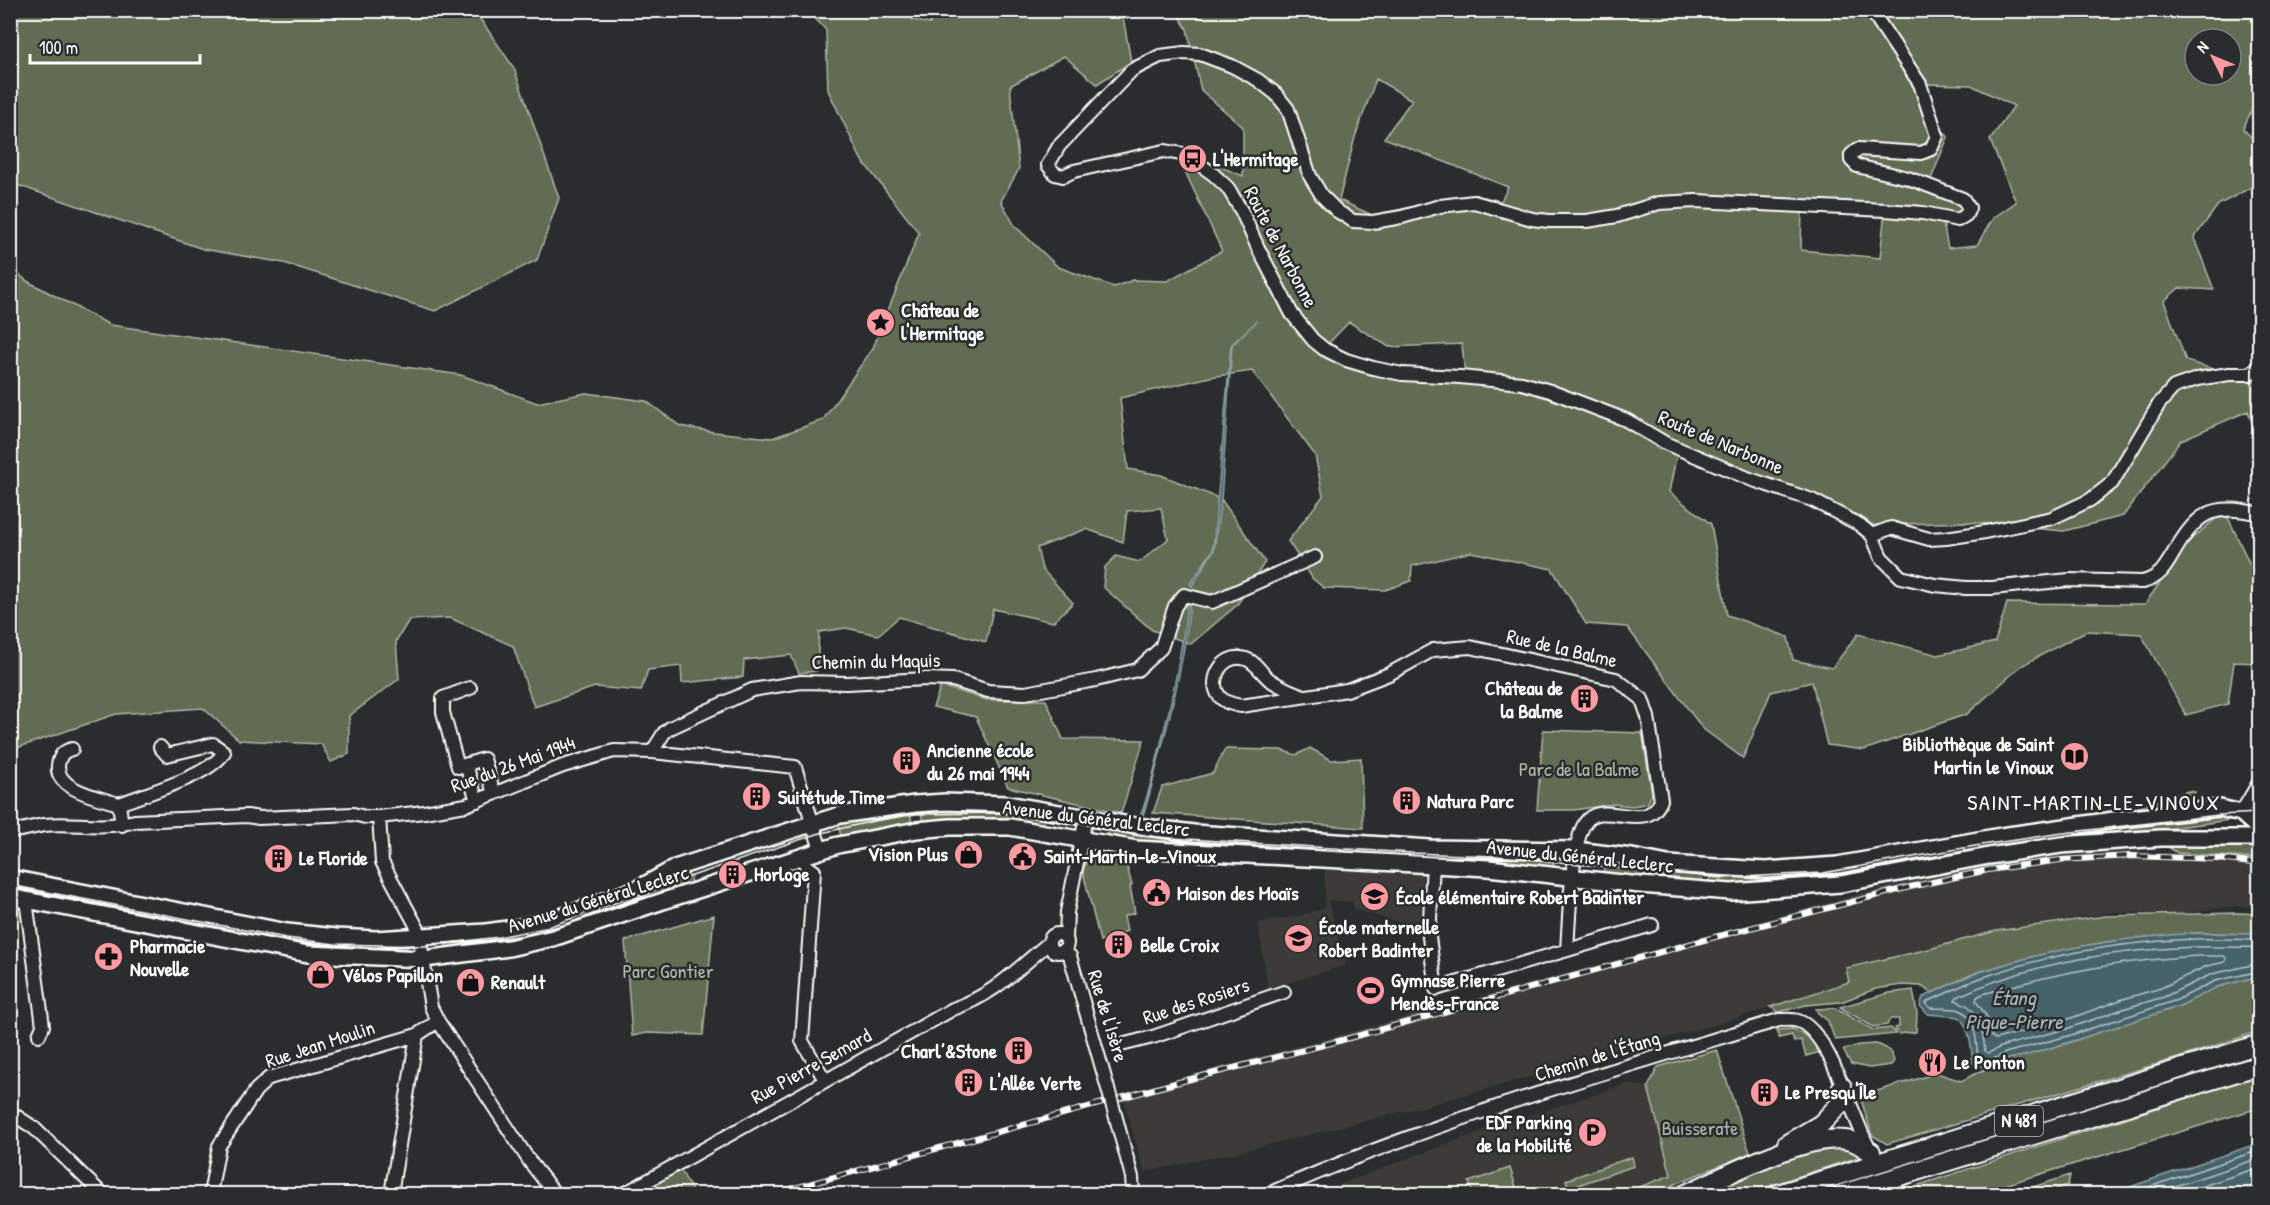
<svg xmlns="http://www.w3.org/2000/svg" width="2270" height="1205" font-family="'Patrick Hand',sans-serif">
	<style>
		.built { fill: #3c3a38 }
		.green { fill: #626c52; stroke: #b0b6a8; stroke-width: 1.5; fill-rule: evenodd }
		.water { fill: #47636b; stroke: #91a1a6; stroke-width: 1.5 }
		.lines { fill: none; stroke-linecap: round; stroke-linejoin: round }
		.shore { stroke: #b5c1c4; stroke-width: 1.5 }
		.minor-casing { stroke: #fff; stroke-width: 16 }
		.major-casing { stroke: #fff; stroke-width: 20 }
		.highway-casing { stroke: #fff; stroke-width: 22 }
		.minor { stroke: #2a2d2e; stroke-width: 12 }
		.major { stroke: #2a2d2e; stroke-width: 15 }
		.highway { stroke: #2a2d2e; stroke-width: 18 }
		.tram { stroke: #fff; stroke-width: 1.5 }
		.rail-casing { stroke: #fff; stroke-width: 6 }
		.rail { stroke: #2a2d2e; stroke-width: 4; stroke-dasharray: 11; stroke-linecap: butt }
		.minor-bridge-casing { stroke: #fff; stroke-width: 16; stroke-linecap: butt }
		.minor-bridge { stroke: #2a2d2e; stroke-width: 12 }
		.labels { text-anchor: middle; stroke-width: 5; stroke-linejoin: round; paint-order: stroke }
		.shield { fill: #2a2d2e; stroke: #bfc0c0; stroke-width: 1.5 }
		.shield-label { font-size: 18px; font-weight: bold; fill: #fff }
		.poi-label { font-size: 20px; font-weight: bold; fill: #fff; stroke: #2a2d2e; text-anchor: start }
		.street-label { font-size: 20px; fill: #fff; stroke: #2a2d2e }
		.park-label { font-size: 20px; fill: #b0b6a8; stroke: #2a2d2e }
		.water-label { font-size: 21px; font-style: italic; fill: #acb9bc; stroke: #2a2d2e }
		.quarter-label { font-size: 22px; letter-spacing: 1.5px; fill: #fff; stroke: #2a2d2e }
	</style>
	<rect width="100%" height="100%" fill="#2a2d2e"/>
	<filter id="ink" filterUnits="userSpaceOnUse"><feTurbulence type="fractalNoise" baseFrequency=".0167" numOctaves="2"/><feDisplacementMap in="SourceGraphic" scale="12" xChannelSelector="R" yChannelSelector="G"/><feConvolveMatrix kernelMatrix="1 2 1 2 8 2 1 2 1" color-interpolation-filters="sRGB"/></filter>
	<g filter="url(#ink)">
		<path class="built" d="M2117,851L2219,854L2259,858V907L2236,906L2176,914L2114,912L1996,931L1929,949L1846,968L1849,982L1724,1022L1426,1106L1238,1152L1144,1172L1122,1094L1912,880L2022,860Z
			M1325,866L1424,868L1422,900L1418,928L1353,909V902L1328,900L1346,965L1268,989L1258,923L1294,917L1325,908Z
			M1628,1084L1648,1087L1671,1176L1621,1194H1316L1403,1160L1511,1121Z"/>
		<path class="green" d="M474,10L514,68L559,198L537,260L435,311L284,263L203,249L11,183V11Z
			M932,10L2259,11V94L2243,129L2259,144V183L2218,205L2194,238L2214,290L2179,288L2164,301L2186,361L2259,383V443L2248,411L2181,440L2123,516L2064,531L1967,522L1873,525L1742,468L1678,448L1669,492L1711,524L1727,615L1788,637L1793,660L1832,668L1858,634L1938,655L1995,642L2007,603L2145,604L2189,541L2225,511L2259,584V663L2234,662L2228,704L2186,715L2141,634L2086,631L2021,666L1967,714L1864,750L1827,745L1812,682L1771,692L1743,758L1703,729L1627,627L1586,624L1552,569L1471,552L1412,566L1411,581L1385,590L1324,588L1313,579L1288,541L1323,496L1315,455L1252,371L1210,377L1120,398L1128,469L1161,475L1221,499L1265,562L1237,605L1191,644L1152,630L1103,587L1105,567L1116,556L1140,562L1168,539L1161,508L1127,511L1123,542L1086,529L1037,548L1042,569L1073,603L1053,622L993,609L986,642L899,617L878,635L846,628L819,632L817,671L799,673L791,655L744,660L743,677L682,683L681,666L648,670L641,691L595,687L534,707L513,646L450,618L409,620L396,641L399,679L349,716V754L331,762L321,744L239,740L203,708L116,714L11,750L10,267L27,281L110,325L461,375L537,403L586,393L646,401L680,426L714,432L772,438L823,420L873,348L919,233L861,159L828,90L826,30L808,11H903L913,20L930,24ZM1122,11L1177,13L1187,29L1201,90L1243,127V176L1199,158L1184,169L1222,251L1167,281L1133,280L1114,287L1058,267L1015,226L1001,201L1019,169L1010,86L1064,56L1097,84L1131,62ZM2195,39H2231V75H2195ZM1376,79L1412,100L1384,138L1508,187L1501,201L1484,197L1459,198L1372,215L1339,200L1355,137ZM1920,84L1971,85L2014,106L1990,140L2016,202L1993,218L1977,245L1948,248L1942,218L1966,215L1963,199L1927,189L1948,137L1932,117ZM1802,206L1885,210L1880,258L1801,250ZM1349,322L1389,347L1462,344L1465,376L1374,371L1327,345Z
			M941,686L987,700H1046L1063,739L1144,740L1121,813L1008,787L976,717L933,707Z
			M1543,730L1642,733L1652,794L1648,803L1633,806L1614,804L1574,810H1537Z
			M1310,748L1331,760L1361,758L1363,828L1153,813L1162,787L1213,773L1225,749L1281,750L1296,755Z
			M2188,791L2195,792L2187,803L2131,809Z
			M984,807L1046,814L1043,827L923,826L921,809Z
			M910,808L912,827L842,840L837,821Z
			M2220,811L2230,820L2135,833L2125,823Z
			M2114,824L2125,835L1840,881L1744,888L1709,883L1711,871L1734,872Z
			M1109,826L1555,851L1553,868L1107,841Z
			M2226,842L2259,847V859L2178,853L2161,843Z
			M1087,858L1125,860L1132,885L1130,886L1135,913L1124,916L1127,931L1100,941L1083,872Z
			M1605,861L1703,873L1701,887L1615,878V874L1603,873Z
			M686,868L693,887L572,929L447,953L445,938L512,931Z
			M10,883L407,943V956L336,953L11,894Z
			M2239,913L2259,914V934L2197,933L2105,942L2035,956L1975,973L1932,993L1921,986L1902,985L1875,989L1841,1002L1806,1005L1779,1012L1770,1007L1849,982L1846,968L1929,949L1996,931L2106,916Z
			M714,915L703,1035L647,1033L632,1036L625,941Z
			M2259,976V1031L2184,1056L1887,1144L1872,1135L1860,1096L1937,1073L1961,1081L2006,1059L2024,1056L2071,1042L2130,1021L2168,1010L2217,987Z
			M1913,990L1917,1013L1916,1032L1899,1034L1895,1028L1899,1027V1019H1890L1887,1025L1873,1027L1840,1007L1889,993Z
			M1835,1008L1873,1030L1891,1028L1896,1034L1835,1040L1828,1021L1818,1013L1816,1009Z
			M1793,1029L1811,1038L1820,1052L1806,1056L1801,1040L1794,1042L1792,1035L1779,1038L1777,1030Z
			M1876,1044C1886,1047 1891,1050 1894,1061L1891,1065L1869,1068L1851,1064L1843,1050L1859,1045Z
			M1717,1050L1750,1153L1675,1184L1664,1191L1665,1194H1621L1671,1175L1648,1087L1658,1067Z
			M2259,1075V1108L1975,1194H1924L1919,1185Z
			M1827,1146L1852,1150L1861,1156L1744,1194H1705L1810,1147Z
			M1632,1157L1634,1166L1569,1188L1566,1180Z
			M1510,1168L1518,1194H1473L1469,1182Z
			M680,1169L694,1194H638Z
			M2070,1175L2068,1185L2043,1194H2011Z"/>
		<path class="water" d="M1257,321L1232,345L1221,499L1214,550L1192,586L1190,584L1213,550L1231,345Z
			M1188,601L1190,603C1185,655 1173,707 1159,757C1154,776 1150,796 1143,815L1141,814C1150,791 1155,767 1161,743C1173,697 1182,649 1188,601Z
			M2198,933L2259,934V976L2217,987L2180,1006L2070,1042L2024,1056L2006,1059L1996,1065L1984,1067L1973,1064C1971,1048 1971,1029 1959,1017L1928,1014L1920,1006L1923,997C1941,990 1959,979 1977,973C2048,949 2123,937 2198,933Z
			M2259,1143V1194H2109Z"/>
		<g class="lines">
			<path class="shore" d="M2260,940C2238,940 2217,938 2195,939C2123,942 2047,954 1978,979C1961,985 1945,995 1928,1001L1926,1004L1930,1008C1939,1009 1951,1007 1960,1010C1977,1017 1976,1044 1978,1059L1983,1061L1993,1059L2005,1053L2068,1036L2177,1000L2215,981L2260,971
				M2260,947C2238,948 2216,946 2195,947C2116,950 2029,963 1957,997L1955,1000C1959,1002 1964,1003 1968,1006C1982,1017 1983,1035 1985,1051L1988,1053L2003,1046L2066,1029L2126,1008L2164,997L2212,974L2260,963
				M2198,956H2224L2227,959L2225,962L2207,966L2161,988L2123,999L2063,1021L1996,1039L1992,1037L1987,1017L1976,1001L1977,997L1983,994C2054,973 2124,960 2198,956Z
				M2128,1194L2260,1150
				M2151,1194L2260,1158
				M2179,1194L2260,1167"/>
			<defs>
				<path id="minor" d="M1871,10L1920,84L1937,136L1931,149L1921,153L1858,149L1851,155V160L1857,166L1908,178L1963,199L1969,208L1966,215L1958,220L1923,213L1885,210L1696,201L1659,203L1617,216L1587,221H1549L1532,219L1474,202L1440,206L1402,217L1373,222L1353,221L1337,211L1322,196L1310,176L1288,109L1276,94L1258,80L1232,66L1200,54L1184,53L1160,56L1132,70L1059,146L1048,165L1055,174L1063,176L1074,171L1164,151L1182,154L1192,159L1213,174L1228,188L1242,212L1258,248L1292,314L1313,340L1324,349L1346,360L1373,368L1402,374L1460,377L1522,383L1550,391L1626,420L1665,443L1750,479L1812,500L1860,525L1872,535L1881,557L1901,577L1935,585L1966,588H1992L2069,580L2143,582C2160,577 2164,569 2173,554C2197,513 2211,502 2260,514
					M1872,535L1891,528L1929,539L1946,538L1985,532L2052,518L2090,500L2112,483L2159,404L2174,387L2197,379L2229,374H2249L2260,366
					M470,688L443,698V712L458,767L484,759L494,794
					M1304,696C1292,692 1281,687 1270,680C1262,674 1256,662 1246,659C1220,650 1202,690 1227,702C1231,704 1236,705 1241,706L1347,690L1389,674L1433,650L1470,647L1616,679L1642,699L1648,717L1661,800C1647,836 1602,797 1585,823C1571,843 1569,923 1567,950
					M72,749C64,751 61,754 59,761C50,789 100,798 119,804L122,825
					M652,752L664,733L670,728L752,690L801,682L847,683L926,679L953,680L988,691L1025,693L1096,680L1137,670L1161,648L1175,606L1184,595L1212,602L1315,557
					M466,765L477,801
					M119,804C145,794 212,775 224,752L213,744L167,755L160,747
					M2241,813L2260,781
					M379,817L382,862L418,929L431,1007L438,1021L530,1162L555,1194
					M10,831C22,831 32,827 44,825C76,822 102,830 135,821L247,816L259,818L353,814L365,817H379L424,812L466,805L563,766L614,751L652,752L795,767L821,850
					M1433,864L1429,937L1436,989L1652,925
					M806,866L814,871L802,1041L825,1080
					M26,900L43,1026L39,1035
					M1049 943a9 9 0 1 1 18 0a9 9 0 1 1-18 0Z
					M1066,939L1067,912L1086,817
					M1063,950L1070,956L1110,1096
					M1121,1045L1153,1037L1284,992
					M10,1112L34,1128L102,1194
					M1132,1177L1133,1194
					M210,1194L219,1146L256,1090L269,1078L417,1035L438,1021
					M391,1194L417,1035
					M624,1194L953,1009C997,993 1014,971 1049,943
					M1268,1194C1432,1121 1607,1072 1779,1020C1785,1020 1792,1019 1798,1021C1830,1031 1853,1120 1869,1148"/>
				<path id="major" d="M10,878L287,932L336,937L376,939L486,932L522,927L564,916L641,887L675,868L814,823L840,815L915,804L945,802L1007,804L1136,826L1194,833L1430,848L1576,850L1632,857L1668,864L1765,870L1837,865L2001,836L2114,820L2220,808L2241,813L2260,830
					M10,897L308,954L424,959L509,948L553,938L663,901L838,845L917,830L950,827H1010L1136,849L1488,868L1640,885L1731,892L1841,884L1989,856L2061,845L2161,838H2260"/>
				<path id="highway" d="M1787,1144L1821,1124L1840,1104L1842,1087
					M1686,1194C1723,1177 1811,1130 1851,1141C1857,1142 1864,1148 1871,1152
					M1778,1194L2260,1044
					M1842,1194L2260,1065"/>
			</defs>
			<use href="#minor" class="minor-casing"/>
			<use href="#major" class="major-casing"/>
			<use href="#highway" class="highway-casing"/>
			<use href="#minor" class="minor"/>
			<use href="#major" class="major"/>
			<use href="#highway" class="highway"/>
			<path class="tram" d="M10,885L286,938L335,944L424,946L499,937L545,928L659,887L817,834L874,821L916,814L1001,813L1070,821L1155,837L1411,853L1496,856L1722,878L1823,873L1975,846L2063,833L2219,815L2260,813"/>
			<defs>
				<path id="rail" d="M773,1194L1175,1083L1335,1042L1715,937L1910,887L1988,870L2060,860L2131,856L2218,859L2260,864"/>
			</defs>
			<use href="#rail" class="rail-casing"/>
			<use href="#rail" class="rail"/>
			<defs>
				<path id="minor-bridge" d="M1110,1096L1132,1177"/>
			</defs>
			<use href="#minor-bridge" class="minor-bridge-casing"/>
			<use href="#minor-bridge" class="minor-bridge"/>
		</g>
	</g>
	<defs>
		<symbol id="bus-disc" viewBox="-11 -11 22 22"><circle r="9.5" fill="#ff9aa2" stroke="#2a2d2e"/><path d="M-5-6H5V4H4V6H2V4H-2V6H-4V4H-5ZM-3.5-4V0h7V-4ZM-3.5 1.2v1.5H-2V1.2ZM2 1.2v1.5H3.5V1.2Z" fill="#111"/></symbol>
		<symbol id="sight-disc" viewBox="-11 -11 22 22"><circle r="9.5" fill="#ff9aa2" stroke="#2a2d2e"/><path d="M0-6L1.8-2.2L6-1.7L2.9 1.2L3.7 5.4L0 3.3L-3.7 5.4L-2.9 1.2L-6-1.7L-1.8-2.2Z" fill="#111"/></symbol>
		<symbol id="building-disc" viewBox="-11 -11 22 22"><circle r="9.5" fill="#ff9aa2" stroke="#2a2d2e"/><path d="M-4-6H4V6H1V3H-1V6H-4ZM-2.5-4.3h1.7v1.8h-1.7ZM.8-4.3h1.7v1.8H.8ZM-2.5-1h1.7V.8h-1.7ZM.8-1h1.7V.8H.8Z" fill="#111"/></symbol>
		<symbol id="library-disc" viewBox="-11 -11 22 22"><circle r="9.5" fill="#ff9aa2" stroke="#2a2d2e"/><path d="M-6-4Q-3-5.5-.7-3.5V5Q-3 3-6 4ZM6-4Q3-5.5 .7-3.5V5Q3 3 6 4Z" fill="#111"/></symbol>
		<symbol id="shop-disc" viewBox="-11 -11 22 22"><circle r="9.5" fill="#ff9aa2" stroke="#2a2d2e"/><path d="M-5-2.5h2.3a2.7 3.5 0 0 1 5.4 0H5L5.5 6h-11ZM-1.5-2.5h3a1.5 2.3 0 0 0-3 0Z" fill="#111"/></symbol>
		<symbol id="civic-disc" viewBox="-11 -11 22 22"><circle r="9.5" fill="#ff9aa2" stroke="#2a2d2e"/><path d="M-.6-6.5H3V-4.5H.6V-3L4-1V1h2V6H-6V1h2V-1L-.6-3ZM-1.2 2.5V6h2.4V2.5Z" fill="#111"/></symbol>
		<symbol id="school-disc" viewBox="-11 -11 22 22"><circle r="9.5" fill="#ff9aa2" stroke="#2a2d2e"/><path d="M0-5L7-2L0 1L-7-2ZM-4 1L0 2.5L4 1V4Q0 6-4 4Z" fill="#111"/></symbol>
		<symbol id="pharmacy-disc" viewBox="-11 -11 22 22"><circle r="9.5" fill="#ff9aa2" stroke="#2a2d2e"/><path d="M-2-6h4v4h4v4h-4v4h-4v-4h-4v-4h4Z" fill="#111"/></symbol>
		<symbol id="stadium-disc" viewBox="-11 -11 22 22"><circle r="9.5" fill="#ff9aa2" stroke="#2a2d2e"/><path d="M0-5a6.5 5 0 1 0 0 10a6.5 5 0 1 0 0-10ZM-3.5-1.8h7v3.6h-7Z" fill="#111"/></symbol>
		<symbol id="restaurant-disc" viewBox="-11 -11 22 22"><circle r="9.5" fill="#ff9aa2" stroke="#2a2d2e"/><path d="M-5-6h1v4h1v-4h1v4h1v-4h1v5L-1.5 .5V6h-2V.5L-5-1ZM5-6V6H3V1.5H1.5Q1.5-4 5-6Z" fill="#111"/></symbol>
		<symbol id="parking-disc" viewBox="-11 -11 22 22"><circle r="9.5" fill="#ff9aa2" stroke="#2a2d2e"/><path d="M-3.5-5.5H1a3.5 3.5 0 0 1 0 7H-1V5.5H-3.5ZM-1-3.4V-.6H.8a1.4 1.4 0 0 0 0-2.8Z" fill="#111"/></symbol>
	</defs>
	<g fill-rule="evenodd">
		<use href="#bus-disc" x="1176" y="142" width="33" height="33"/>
		<use href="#sight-disc" x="864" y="306" width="33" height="33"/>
		<use href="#building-disc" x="1568" y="682" width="33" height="33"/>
		<use href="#library-disc" x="2058" y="740" width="33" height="33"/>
		<use href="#building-disc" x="890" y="744" width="33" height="33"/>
		<use href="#building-disc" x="740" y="780" width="33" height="33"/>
		<use href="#building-disc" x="1390" y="784" width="33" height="33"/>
		<use href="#shop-disc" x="952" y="838" width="33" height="33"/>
		<use href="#civic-disc" x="1006" y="840" width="33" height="33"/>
		<use href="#building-disc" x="262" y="842" width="33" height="33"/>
		<use href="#building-disc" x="716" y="858" width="33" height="33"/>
		<use href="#civic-disc" x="1140" y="876" width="33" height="33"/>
		<use href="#school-disc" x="1358" y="880" width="33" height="33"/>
		<use href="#school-disc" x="1282" y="922" width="33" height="33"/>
		<use href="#building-disc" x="1102" y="928" width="33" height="33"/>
		<use href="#pharmacy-disc" x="92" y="940" width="33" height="33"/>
		<use href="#shop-disc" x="304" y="958" width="33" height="33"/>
		<use href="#shop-disc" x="454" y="966" width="33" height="33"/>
		<use href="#stadium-disc" x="1354" y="974" width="33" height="33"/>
		<use href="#building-disc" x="1002" y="1034" width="33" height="33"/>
		<use href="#restaurant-disc" x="1916" y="1046" width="33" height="33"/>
		<use href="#building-disc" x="952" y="1066" width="33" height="33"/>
		<use href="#building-disc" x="1748" y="1076" width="33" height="33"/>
		<use href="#parking-disc" x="1576" y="1116" width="33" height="33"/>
	</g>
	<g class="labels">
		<rect class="shield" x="1995" y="1106" width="48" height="30" rx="4.5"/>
		<g class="shield-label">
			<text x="2019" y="1127">N 481</text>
		</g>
		<g class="poi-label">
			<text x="1213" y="166">L'Hermitage</text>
			<text x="901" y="317">Château de<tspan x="901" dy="23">l'Hermitage</tspan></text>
			<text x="1563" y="695" text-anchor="end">Château de<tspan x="1563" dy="23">la Balme</tspan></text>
			<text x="2054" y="751" text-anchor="end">Bibliothèque de Saint<tspan x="2054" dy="23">Martin le Vinoux</tspan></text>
			<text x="927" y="757">Ancienne école<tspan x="927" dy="23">du 26 mai 1944</tspan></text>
			<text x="778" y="804">Suitétude Time</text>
			<text x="1427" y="808">Natura Parc</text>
			<text x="948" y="861" text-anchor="end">Vision Plus</text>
			<text x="1044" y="863">Saint-Martin-le-Vinoux</text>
			<text x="299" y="865">Le Floride</text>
			<text x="754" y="881">Horloge</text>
			<text x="1177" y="900">Maison des Moaïs</text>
			<text x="1396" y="904">École élémentaire Robert Badinter</text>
			<text x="1319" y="934">École maternelle<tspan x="1319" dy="23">Robert Badinter</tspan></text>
			<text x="1140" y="952">Belle Croix</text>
			<text x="130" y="953">Pharmacie<tspan x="130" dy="23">Nouvelle</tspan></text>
			<text x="342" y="982">Vélos Papillon</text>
			<text x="1391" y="987">Gymnase Pierre<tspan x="1391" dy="23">Mendès-France</tspan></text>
			<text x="491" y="989">Renault</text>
			<text x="997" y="1058" text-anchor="end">Charl’&amp;Stone</text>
			<text x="1954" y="1069">Le Ponton</text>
			<text x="990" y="1090">L'Allée Verte</text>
			<text x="1785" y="1099">Le Presqu'Île</text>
			<text x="1572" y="1129" text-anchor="end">EDF Parking<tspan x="1572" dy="23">de la Mobilité</tspan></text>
		</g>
		<g class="street-label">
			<text transform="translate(1281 247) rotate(62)" y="7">Route de Narbonne</text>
			<text transform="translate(1721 442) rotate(23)" y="7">Route de Narbonne</text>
			<text transform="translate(1562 648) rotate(13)" y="7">Rue de la Balme</text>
			<text transform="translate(876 661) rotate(-1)" y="7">Chemin du Maquis</text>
			<text transform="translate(513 764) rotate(-20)" y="7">Rue du 26 Mai 1944</text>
			<text transform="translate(1096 818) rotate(7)" y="7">Avenue du Général Leclerc</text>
			<text transform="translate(1580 856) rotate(6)" y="7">Avenue du Général Leclerc</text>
			<text transform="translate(598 899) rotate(-17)" y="7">Avenue du Général Leclerc</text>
			<text transform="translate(1196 1001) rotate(-18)" y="7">Rue des Rosiers</text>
			<text transform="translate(1108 1016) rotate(73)" y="7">Rue de l'Isère</text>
			<text transform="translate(320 1044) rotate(-18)" y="7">Rue Jean Moulin</text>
			<text transform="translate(1597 1056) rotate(-17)" y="7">Chemin de l'Étang</text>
			<text transform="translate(811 1066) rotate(-29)" y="7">Rue Pierre Semard</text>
		</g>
		<g class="park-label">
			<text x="1579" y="776">Parc de la Balme</text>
			<text x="668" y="978">Parc Gontier</text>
			<text x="1700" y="1135">Buisserate</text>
		</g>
		<g class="water-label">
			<text x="2014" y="1005">Étang<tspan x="2014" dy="24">Pique-Pierre</tspan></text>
		</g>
		<g class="quarter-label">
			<text x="2094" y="810">SAINT-MARTIN-LE-VINOUX</text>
		</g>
	</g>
	<rect width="2270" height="1205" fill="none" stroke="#2a2d2e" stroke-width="36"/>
	<rect x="18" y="18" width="2234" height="1169" fill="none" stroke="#fff" stroke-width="2" filter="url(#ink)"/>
	<g transform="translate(2213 57) rotate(313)"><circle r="28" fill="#2a2d2e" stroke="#7f8182" stroke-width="1.5"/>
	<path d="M0-4.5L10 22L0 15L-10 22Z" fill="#ff9aa2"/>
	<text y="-9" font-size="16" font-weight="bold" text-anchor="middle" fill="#ffffff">N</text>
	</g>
	<path d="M30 54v9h170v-9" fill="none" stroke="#ffffff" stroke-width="3"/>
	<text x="39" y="54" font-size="18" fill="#ffffff" stroke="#2a2d2e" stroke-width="4.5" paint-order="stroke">100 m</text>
</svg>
